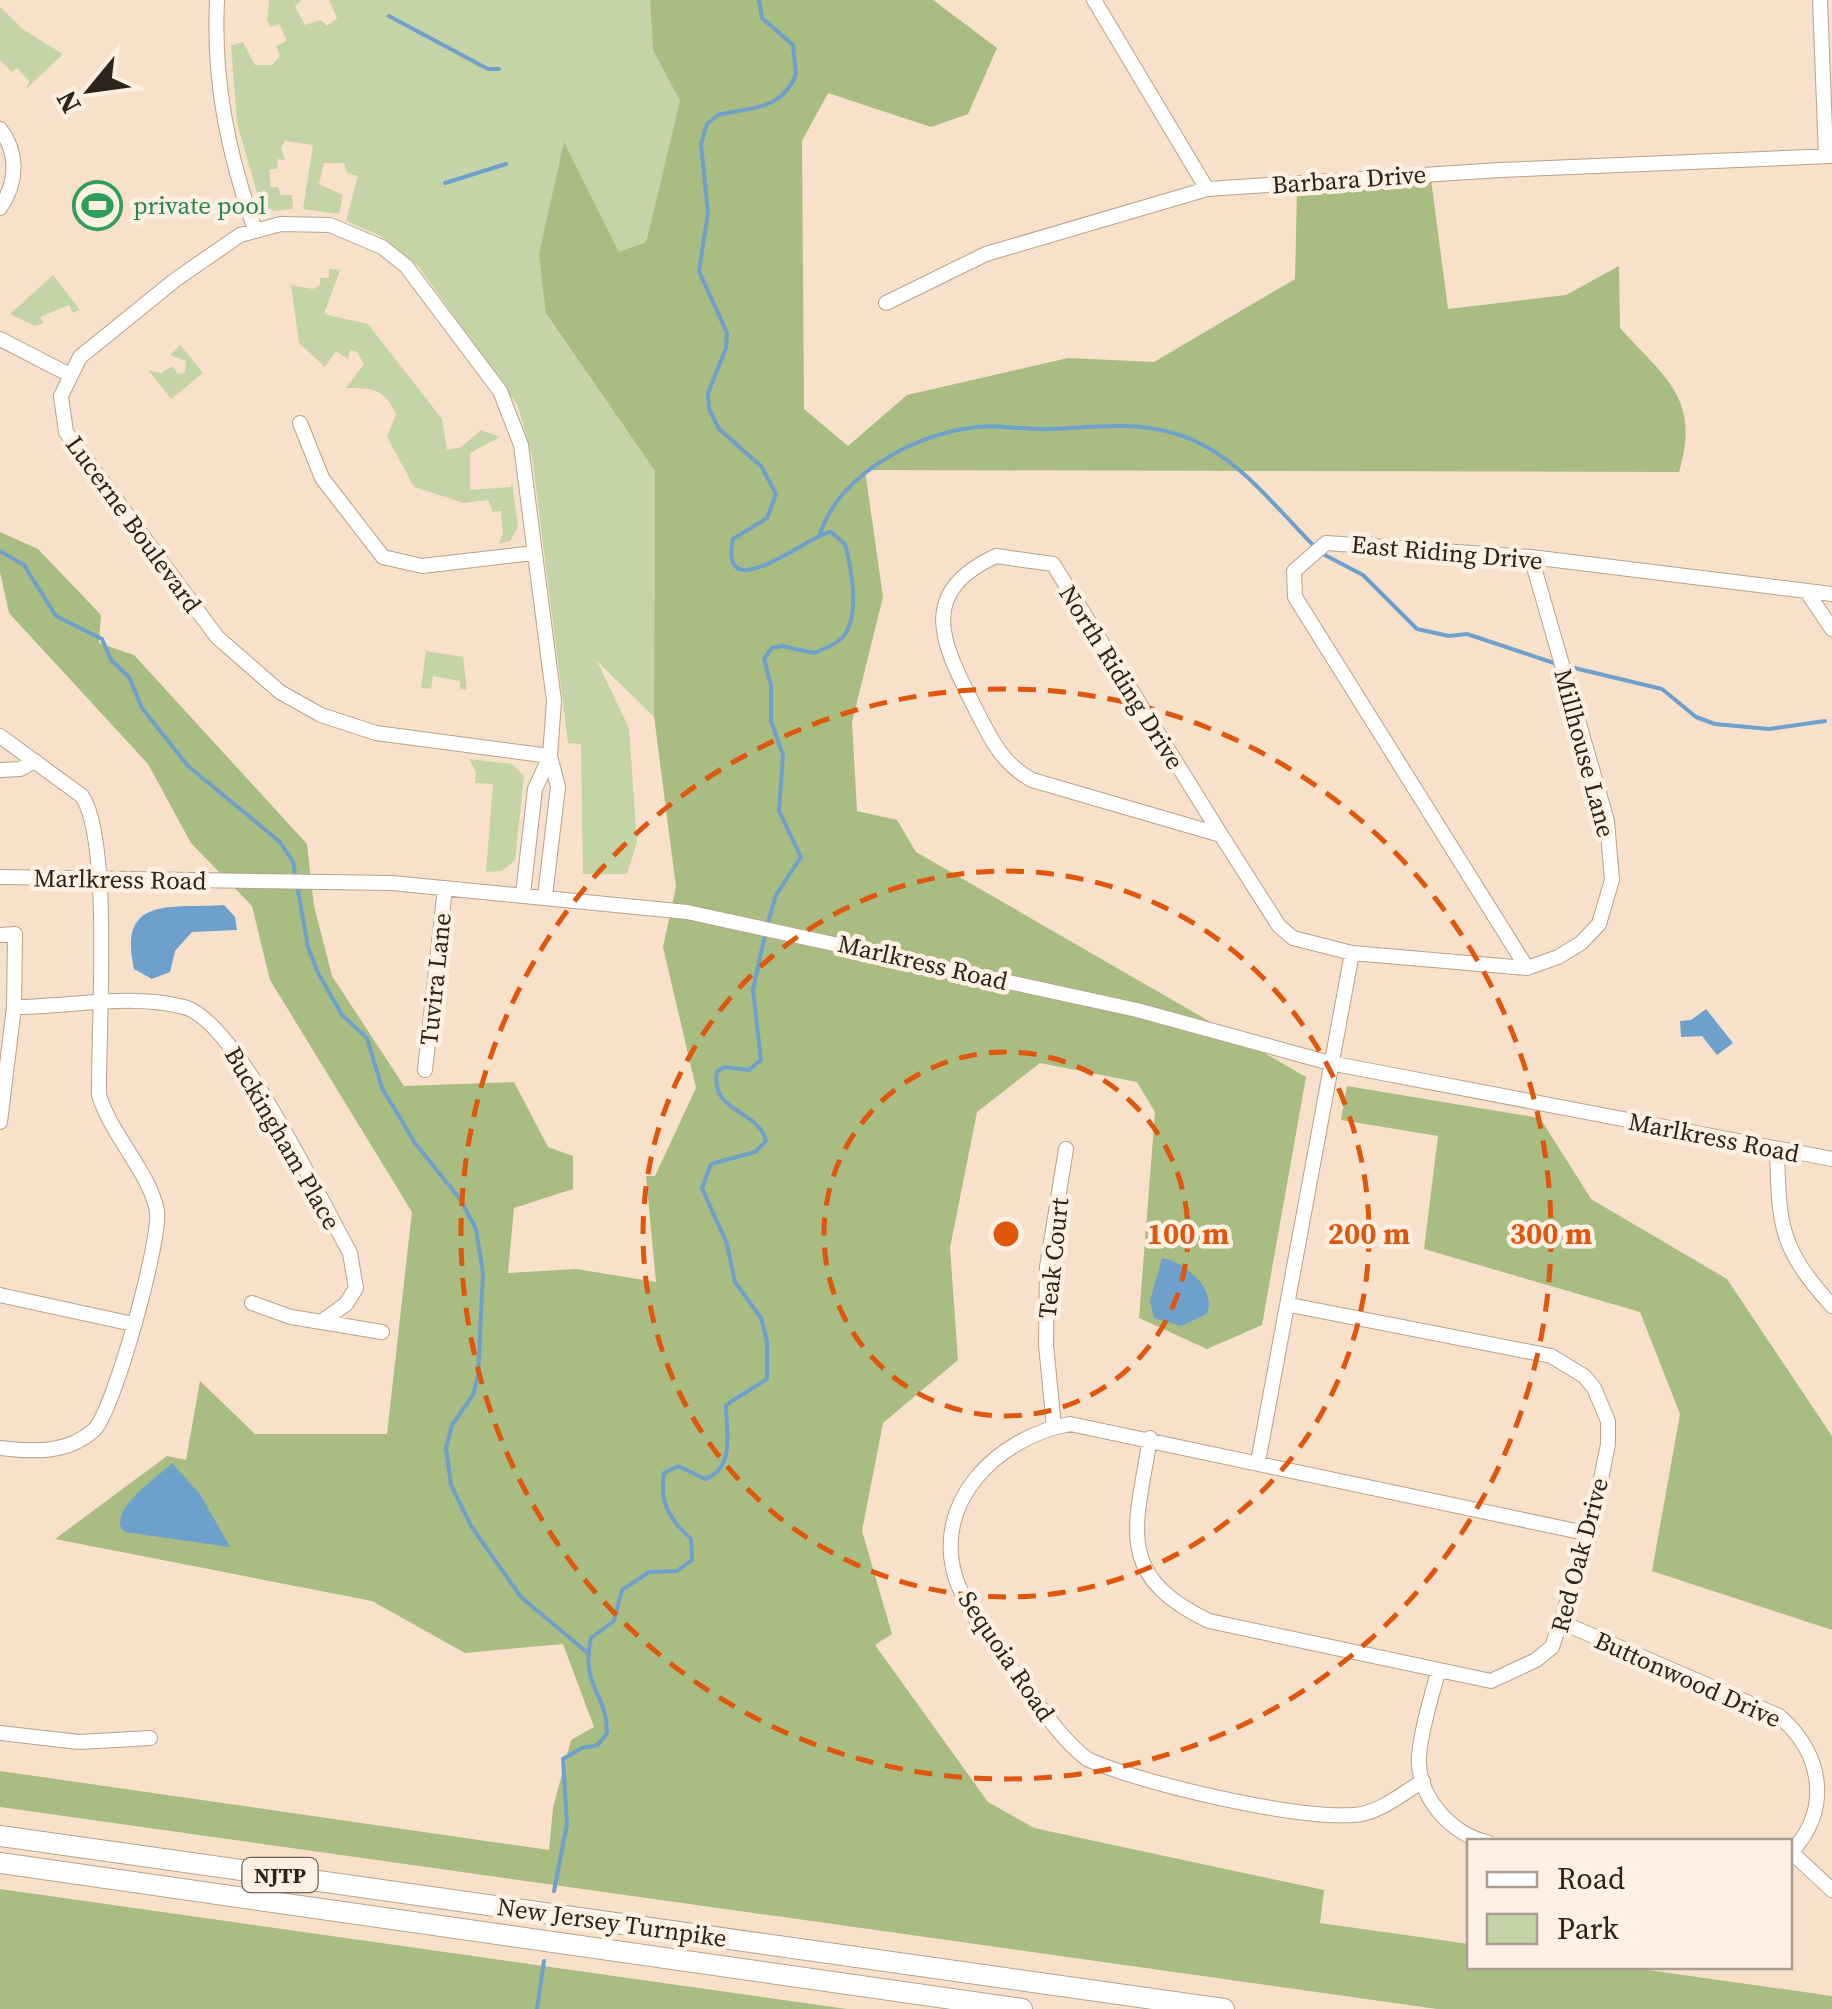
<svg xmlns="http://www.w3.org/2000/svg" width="1832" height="2009" font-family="'Source Serif 4',serif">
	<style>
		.green { fill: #c5d4a7 }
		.forest { fill: #a9bc81 }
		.water { fill: #6da0ca }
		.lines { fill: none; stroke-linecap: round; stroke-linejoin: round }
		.stream { stroke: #6da0ca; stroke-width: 4 }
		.minor-casing { stroke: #b7a28b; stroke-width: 16 }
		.highway-casing { stroke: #b7a28b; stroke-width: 22 }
		.minor { stroke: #fff; stroke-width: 14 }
		.highway { stroke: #fff; stroke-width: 20 }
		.ring { fill: none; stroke: #df560d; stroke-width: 5; stroke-dasharray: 18 12 }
		.labels { text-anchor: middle; stroke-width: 9; stroke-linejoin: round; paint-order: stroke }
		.shield { fill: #fef0e2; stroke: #6b6157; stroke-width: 2.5 }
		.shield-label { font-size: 22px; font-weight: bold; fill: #2c241b }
		.street-label { font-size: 25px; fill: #2c241b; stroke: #fef0e2 }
		.leisure-label { font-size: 25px; fill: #27864d; stroke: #fef0e2; text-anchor: start }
		.centre { fill: #df560d; stroke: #fef0e2; stroke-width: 5 }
		.ring-label { font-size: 30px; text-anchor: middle; font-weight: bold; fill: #df560d; stroke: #fef0e2; stroke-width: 9; stroke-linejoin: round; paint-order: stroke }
	</style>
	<rect width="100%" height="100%" fill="#f8e1ca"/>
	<path class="green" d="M269,0H301L295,6L305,25L321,20L327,26L337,18L329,0H650L653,50L680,101L646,242L620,252L546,315L655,471L654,717L597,661L629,728L637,842L627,874H583L581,744L568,743L532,456L518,406L419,267L381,236L346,221L358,176L347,173L344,163H324L319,184L343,195L339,214L303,209L313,145L285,141L281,148L285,160L278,159L277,169L269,170L271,187H278L281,195H292L293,209L274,211L260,203L237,123L231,45L243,42L255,65H272L280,56L276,46L287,41L279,24L271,27L267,21Z
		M0,7L24,30L63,54L26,89L29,81L17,68L12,72L0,60Z
		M329,269L340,270L324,314L368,324L442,419L447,450L461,447L481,430L500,437L470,453V490L511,487L512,482L518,527L510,541L499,544L503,533L501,511L493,512L488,500L464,503L414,487L387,437L396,414C384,388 373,388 346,388L364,364L357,352L350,350L348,359L336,351L325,367L299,343L291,285L313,289L320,285V278H329Z
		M53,275L80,310L73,313L69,305L40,317L43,323L35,326L10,314Z
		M180,345L203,373L171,399L148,370L161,373L172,366L178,374L185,373L186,361L170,355Z
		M426,651L463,657L467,690L460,689V681L433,676L431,689L421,688Z
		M469,759L512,764L524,776L515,860L502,871L486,872L493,784L475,783L476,772Z"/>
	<path class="forest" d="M650,0H933L997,48L968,114L931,127L828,93L802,141L804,409L848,446L907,395L1068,358L1154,362L1295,279L1297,189L1431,179L1448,309L1566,295L1619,266L1620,328C1665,378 1701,398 1679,472L865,470L883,597L852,722L857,811L897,820L916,852L1306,1077L1262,1325L1207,1349L1139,1318L1155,1112L1137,1082L1040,1063L977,1112L950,1248L958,1360L883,1423L862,1531L892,1634L875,1645L988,1802L1034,1828L1324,1890L1320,1923L1469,1944L1470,1966L1627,1967L1832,1996V2009H1437L0,1807V1771L549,1850L553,1808L571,1740L594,1727L563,1644L465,1653L372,1601L55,1539L167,1456L186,1460L200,1381L255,1434H387L412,1212L270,980L252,906L191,843L148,764L9,613L0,572V532L38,549L101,615L99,643L134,655L307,844L314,906L332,976L404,1086L514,1082L548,1147L573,1156V1189L514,1208L508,1273L576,1269L656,1282L646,1176H655L696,1088L663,947L676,887L654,716L655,471L546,314L539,254L564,142L619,252L646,242L680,101L653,50Z
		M1347,1086L1540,1118L1591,1199L1727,1279L1832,1436V1630L1652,1571L1680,1414L1640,1312L1424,1249L1438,1136L1341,1120Z
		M0,1889L847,2009H0Z"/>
	<path class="water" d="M224,905L235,917L237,930L192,932L175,951L170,972L152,979L134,969C117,894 173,909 224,905Z
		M1706,1009L1733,1043L1717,1055L1702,1036L1681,1037L1680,1021L1691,1020Z
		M1162,1258C1185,1262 1217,1289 1207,1314L1181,1326L1154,1318L1150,1301Z
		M172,1463L200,1494L230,1547L125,1532L120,1526C118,1502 155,1480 172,1463Z"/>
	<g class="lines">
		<path class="stream" d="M759,0L762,18L793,45L796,74C782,111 751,107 718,115L707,124L701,144L708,213L699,271L727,333L726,348L708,393L709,409L719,429L761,466L776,494L767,518L733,539C718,612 811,533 831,532L845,544C851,567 859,609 847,631C842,642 825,649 814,653L782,646L772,648L764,659L771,685V721L783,755L779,811L801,857L776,895L767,926
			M389,16L488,69H499
			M445,183L506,164
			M820,534C839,476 910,437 969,428C996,423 1025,431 1052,429C1103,427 1146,419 1195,441C1243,463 1277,509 1314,546
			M0,551L24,565L56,616L102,639L111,660L129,677L142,708L188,766L280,842L293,862L308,947L318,973L342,1015L367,1038L382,1088L415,1143L460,1199L476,1229L483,1273L478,1375L473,1395L452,1425L446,1448L451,1485L471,1526L521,1597L589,1654
			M1321,553L1363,575L1417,629L1449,636L1467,634L1557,664
			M1566,666L1662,689L1696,717L1715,724L1769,729L1825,721
			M554,1891L567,1824L563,1759L582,1748L598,1745L607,1733C608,1695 580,1686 591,1638L614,1621L622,1590L649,1572L677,1571L692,1560L691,1539C670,1520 659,1503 664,1473L678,1466L705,1479C736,1468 726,1431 726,1405L767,1379V1341L761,1318L735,1282L727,1244L702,1188L711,1164L755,1152L766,1141C758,1109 710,1113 717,1072L724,1067L749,1070L761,1060L753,990L765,935
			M537,2009L544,1961"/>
		<defs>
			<path id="minor" d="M217,0C213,81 228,154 255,230
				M1094,0L1207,189
				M1820,0L1826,156
				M0,129C19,154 17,183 0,208
				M886,303L986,254L1207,189L1500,170L1832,156
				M0,339L68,374
				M300,423L322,478L383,557L422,566L534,553
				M1807,592L1832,629
				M0,736L82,796C112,841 98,1031 99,1095C111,1135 150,1173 157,1211C161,1240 114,1411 94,1430C67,1454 34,1452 0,1448
				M0,770L20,769L35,761
				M1221,835L1032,780C1000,763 988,733 972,702C941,641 918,592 996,556L1053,564L1221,835L1279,926L1293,938L1352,953L1527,968L1558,957L1581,943L1599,924L1612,880L1607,821L1531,557
				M0,877L392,883L687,912L1137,1010L1330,1063L1832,1159
				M523,894L535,789L550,756L554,701L521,445L500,391L406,266L382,247L330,225L281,224L240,235L175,280L80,357L61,396L66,432L217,637L280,692L321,715L376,733L550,756
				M545,896L558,787L550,756
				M0,935L15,934L14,1007
				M1527,968L1295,597L1294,571L1326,543L1531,557L1832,594
				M425,1070L445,888
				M0,1122L14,1007C70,1007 129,993 184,1007C236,1020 320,1200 350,1253L356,1288L346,1304L321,1322
				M1777,1149C1779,1226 1779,1247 1832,1306
				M0,1295L133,1324
				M252,1303L291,1317L382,1332
				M1054,1427L1046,1345L1047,1267L1066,1149
				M1150,1438C1136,1527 1113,1575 1209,1621L1491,1681L1536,1660L1552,1647L1590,1534L1608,1444V1421L1594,1388L1584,1376L1551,1356L1290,1305
				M1258,1462L1352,953
				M1563,1623L1779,1716C1823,1753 1832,1811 1790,1853
				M1438,1672C1431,1699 1421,1729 1419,1756C1416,1795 1451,1835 1487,1842
				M0,1733L79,1742L150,1738
				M1423,1781C1403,1793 1378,1814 1354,1815C1295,1819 1142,1784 1087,1759C1061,1739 1043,1710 1023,1684C999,1653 971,1619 957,1582C929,1503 998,1437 1070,1424L1590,1534
				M1791,1852L1832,1890"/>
			<path id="highway" d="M0,1836L1224,2009
				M0,1863L1022,2009"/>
		</defs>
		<use href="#minor" class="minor-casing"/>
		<use href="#highway" class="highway-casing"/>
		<use href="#minor" class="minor"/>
		<use href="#highway" class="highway"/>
	</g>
	<g class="ring">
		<circle cx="1006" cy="1234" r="182"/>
		<circle cx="1006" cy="1234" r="363"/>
		<circle cx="1006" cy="1234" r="545"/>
	</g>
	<defs>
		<symbol id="stadium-ring" viewBox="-11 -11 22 22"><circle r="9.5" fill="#fef0e2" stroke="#2e9e5b" stroke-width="1.5"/><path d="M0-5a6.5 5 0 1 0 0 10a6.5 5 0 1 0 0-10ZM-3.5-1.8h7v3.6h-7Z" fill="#2e9e5b"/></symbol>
	</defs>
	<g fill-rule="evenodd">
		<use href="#stadium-ring" x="70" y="178" width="55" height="55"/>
	</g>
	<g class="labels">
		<rect class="shield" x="242.5" y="1858" width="75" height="34" rx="8"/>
		<g class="shield-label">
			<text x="280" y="1883">NJTP</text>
		</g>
		<g class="street-label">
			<text transform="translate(1349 179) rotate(-4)" y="9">Barbara Drive</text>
			<text transform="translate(134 524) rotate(54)" y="9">Lucerne Boulevard</text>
			<text transform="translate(1447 552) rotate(5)" y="9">East Riding Drive</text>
			<text transform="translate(1122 677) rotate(58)" y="9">North Riding Drive</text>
			<text transform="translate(1585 753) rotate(75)" y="9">Millhouse Lane</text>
			<text transform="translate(120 879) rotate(1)" y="9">Marlkress Road</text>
			<text transform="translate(923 962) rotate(13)" y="9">Marlkress Road</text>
			<text transform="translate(435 979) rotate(-84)" y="9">Tuvira Lane</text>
			<text transform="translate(1714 1137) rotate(11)" y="9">Marlkress Road</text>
			<text transform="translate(283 1138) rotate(60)" y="9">Buckingham Place</text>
			<text transform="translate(1053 1258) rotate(-84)" y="9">Teak Court</text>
			<text transform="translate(1579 1555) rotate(-75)" y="9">Red Oak Drive</text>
			<text transform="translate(1007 1656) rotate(56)" y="9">Sequoia Road</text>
			<text transform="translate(1688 1679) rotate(24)" y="9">Buttonwood Drive</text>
			<text transform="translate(612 1922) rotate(8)" y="9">New Jersey Turnpike</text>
		</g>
		<g class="leisure-label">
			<text x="133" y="214">private pool</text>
		</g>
	</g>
	<circle cx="1006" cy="1234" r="15" class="centre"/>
	<g class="ring-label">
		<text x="1188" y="1244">100 m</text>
		<text x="1369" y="1244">200 m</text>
		<text x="1551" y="1244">300 m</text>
	</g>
	<rect x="1467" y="1839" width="325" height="130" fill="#fef0e2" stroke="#aa9e92" stroke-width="2.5"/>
	<rect x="1487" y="1872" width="50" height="15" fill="#ffffff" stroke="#aa9e92" stroke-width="2.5"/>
	<text x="1557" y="1889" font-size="30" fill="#2c241b">Road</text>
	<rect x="1487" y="1914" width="50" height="30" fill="#c5d4a7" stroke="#aa9e92" stroke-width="2.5"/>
	<text x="1557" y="1939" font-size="30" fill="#2c241b">Park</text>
	<g transform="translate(90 90) rotate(241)" stroke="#fef0e2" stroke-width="8" paint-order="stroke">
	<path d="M0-8L18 38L0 25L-18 38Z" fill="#2c241b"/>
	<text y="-15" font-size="28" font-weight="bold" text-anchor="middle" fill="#2c241b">N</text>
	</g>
</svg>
